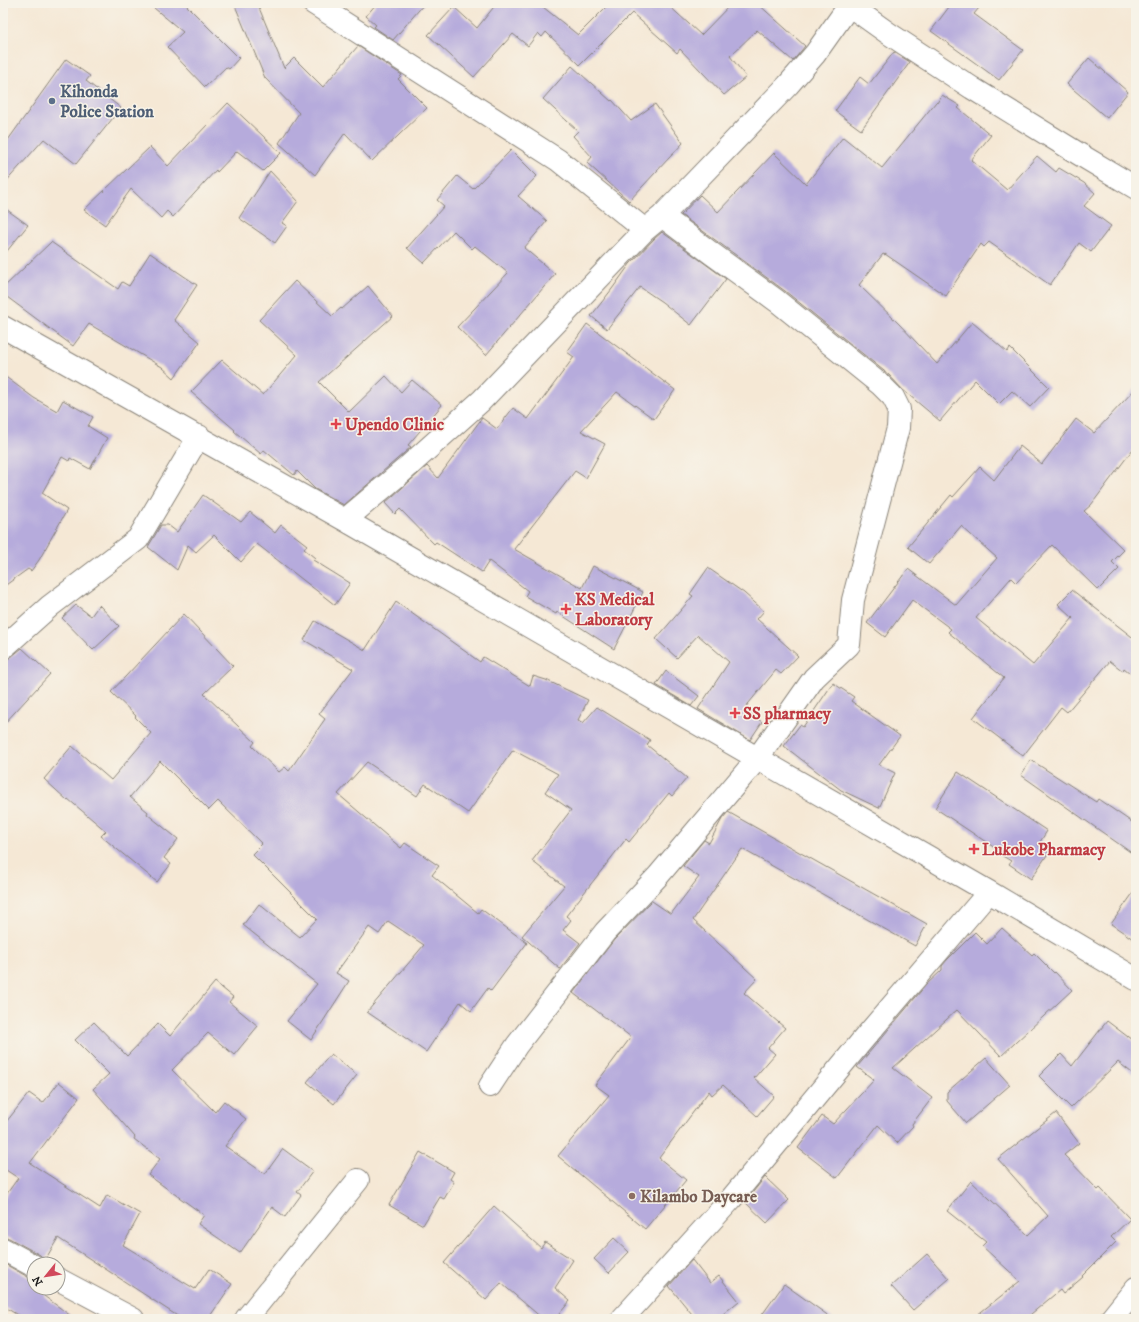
<svg xmlns="http://www.w3.org/2000/svg" width="1139" height="1322" font-family="'IM FELL DW Pica',serif">
	<style>
		.building { fill: #b6abdc }
		.lines { fill: none; stroke-linecap: round; stroke-linejoin: round }
		.minor-casing { stroke: #888278; stroke-width: 24 }
		.minor { stroke: #fff; stroke-width: 22 }
		.service-dot { fill: #5c6f8a; stroke: #f7f3e8; stroke-width: 1.5 }
		.health-dot { fill: #e0444e; stroke: #f7f3e8; stroke-width: 1.5 }
		.education-dot { fill: #8d6e63; stroke: #f7f3e8; stroke-width: 1.5 }
		.labels { text-anchor: middle; stroke-width: 3; stroke-linejoin: round; paint-order: stroke }
		.service-label { font-size: 17px; font-weight: bold; fill: #4e5e75; stroke: #f7f3e8; text-anchor: start }
		.health-label { font-size: 17px; font-weight: bold; fill: #be3a42; stroke: #f7f3e8; text-anchor: start }
		.education-label { font-size: 17px; font-weight: bold; fill: #785e54; stroke: #f7f3e8; text-anchor: start }
	</style>
	<rect width="100%" height="100%" fill="#f7f3e8"/>
	<filter id="ink" filterUnits="userSpaceOnUse"><feTurbulence type="fractalNoise" baseFrequency=".025" numOctaves="2"/><feDisplacementMap in="SourceGraphic" scale="8" xChannelSelector="R" yChannelSelector="G"/><feConvolveMatrix kernelMatrix="1 2 1 2 8 2 1 2 1" color-interpolation-filters="sRGB"/></filter>
	<filter id="wash" filterUnits="userSpaceOnUse"><feTurbulence type="fractalNoise" baseFrequency=".012" numOctaves="4" result="noise"/><feDisplacementMap in="SourceGraphic" scale="16" xChannelSelector="R" yChannelSelector="G"/><feGaussianBlur stdDeviation="0.9" result="paint"/><feColorMatrix in="noise" values="0 0 0 0 0 0 0 0 0 0 0 0 0 0 0 0 0 1.4 0 .05"/><feComposite in="paint" operator="in"/></filter>
	<g filter="url(#wash)">
		<rect width="100%" height="100%" fill="#f5e8d5"/>
		<g id="blocks">
			<path class="building" d="M148,3H184L239,58L229,69L226,67L205,87L167,47L183,32Z
				M234,3H257L284,68L294,58L323,87L358,46L402,75L398,79L427,108L372,161L345,133L315,175L279,143L299,113L265,78Z
				M377,3H425L393,40L374,27L376,25L366,16Z
				M497,3H538L578,35L610,3H666L701,35L732,3H757L805,46L793,61L757,30L730,56L746,77L724,95L680,49L677,53L632,13L580,65L546,32L542,37L538,33L528,46L513,34L474,77L428,35L454,7L477,28Z
				M952,3H983L974,14L1023,50L999,80L931,31Z
				M894,52L910,62L861,130L835,111L860,77L869,84Z
				M1089,58L1128,92L1107,118L1067,84Z
				M66,59L90,76L86,81L121,108L76,164L44,139L3,185V147Z
				M572,66L611,101L612,100L631,121L655,104L683,143L629,201L587,163L592,157L573,136L578,131L543,99Z
				M942,95L960,106L958,108L991,135L971,160L1007,190L1037,156L1056,172L1059,168L1084,183L1095,193L1084,206L1111,226L1091,252L1079,243L1050,285L989,242L984,247L981,244L946,296L885,254V255L883,254L859,285L899,324L937,364L972,322L1007,352L1010,348L1049,387L1030,407L1012,391L999,404L975,380L940,421L903,390L889,375L785,291L681,215L700,195L718,212L774,153L806,184L843,137L882,168L936,102L937,103Z
				M228,103L281,153L263,171L237,151L217,172L216,170L173,217L167,211L161,218L131,189L105,225L84,210L150,147L168,166Z
				M511,150L537,176L518,196L547,221L524,248L555,274L486,355L457,327L508,273L475,246L472,249L454,231L424,263L407,248L444,206L437,200L457,176L473,189Z
				M270,171L298,201L282,223L287,226L275,243L239,218Z
				M3,207L28,225L3,256Z
				M662,232L726,279L691,325L662,302L640,287L607,329L591,316L612,289L630,264L654,239Z
				M51,242L118,289L122,282L129,286L150,253L197,285L174,320L200,342L174,378L162,367L89,324L73,346L3,294V288Z
				M295,281L332,316L341,308L342,309L368,286L393,316L319,382L349,412L386,376L401,392L412,380L442,405L408,445L411,447L344,505L315,489L297,471L294,475L264,450L261,454L234,431L235,430L191,392L222,360L263,395L297,355L259,320Z
				M587,324L675,390L654,419L617,392L581,431L605,444L586,478L575,471L514,549L582,588L593,566L643,592L614,649L557,612L556,614L525,596L528,591L489,561L482,572L436,542L434,544L400,509L395,514L385,503L427,466L438,478L482,418L497,429L513,408L528,419L574,357L567,352Z
				M3,375L34,398L57,411L63,400L93,417L88,426L107,438L90,469L70,458L69,461L62,457L42,493L67,510L39,560L31,571L28,569L3,587Z
				M1136,388V445L1091,505L1084,511L1124,550L1112,562L1119,569L1098,590L1052,545L1016,583L1011,578L976,618L1033,665L1073,618L1058,604L1072,590L1136,640V678L1124,668L1123,671L1110,661L1067,712L1061,707L1023,756L973,718L1004,678L948,632L951,629L912,600L885,637L867,623L908,569L956,605L997,558L961,526L929,564L908,547L951,495L953,497L980,467L994,480L1020,446L1042,464L1076,419L1094,433Z
				M203,495L241,522L250,512L275,533L281,525L307,545L304,549L315,558L313,560L350,583L335,605L257,544L241,562L214,535L196,552L188,545L177,570L148,547L161,525H168L177,532Z
				M708,568L744,593L764,611L757,619L798,656L781,674L776,670L744,709L762,722L750,740L698,709L729,662L698,635L677,658L656,639L693,596L690,594Z
				M396,602L480,662L483,657L530,686L533,676L546,680L588,700L578,720L583,723L597,707L650,740L647,745L687,778L672,796L669,793L629,842L626,839L566,916L571,920L563,930L580,943L560,969L522,936L564,886L532,861L571,810L545,792L558,774L513,750L468,813L425,784L417,796L367,762L338,794L401,848L405,843L439,866L432,875L478,913L481,909L527,943L491,991L488,988L471,1011L460,1002L426,1052L367,1012L424,945L388,921L379,934L369,927L336,973L349,981L311,1040L287,1021L317,984L243,925L259,904L300,937L317,919L252,854L262,844L218,801L209,810L160,761L130,797L148,812L147,814L178,839L164,858L171,864L157,882L101,836L106,831L68,799L67,800L44,779L72,746L111,780L151,733L135,717L136,716L111,692L184,614L233,666L204,694L255,742L252,746L279,772L285,767L289,771L325,719L319,714L353,669L304,640L315,621L365,650Z
				M76,605L91,616L99,605L119,626L93,650L62,618Z
				M22,648L50,674L3,725V662L11,657Z
				M666,671L699,696L691,706L656,685Z
				M833,683L854,697L851,701L900,736L879,765L895,773L879,808L841,790L784,746L800,725L803,727Z
				M1031,760L1096,802L1098,799L1136,825V856L1021,775Z
				M958,772L1047,831L1038,845L1049,852L1031,879L1009,864L1011,861L996,852L998,850L935,808Z
				M728,812L927,924L915,946L742,849L693,920L757,979L744,993L785,1028L768,1048L775,1054L754,1078L774,1096L757,1116L723,1085L712,1095L709,1091L659,1158L686,1180L645,1229L558,1156L609,1095L595,1085L631,1037L573,993L614,940L652,901L671,914L699,877L683,866L704,840L709,843L722,819Z
				M1136,889V941L1111,924Z
				M1002,928L1032,955L1034,953L1054,973L1055,972L1072,990L1001,1056L957,1010L893,1068L932,1098L912,1124L913,1126L897,1143L878,1125L837,1178L798,1148L822,1116L833,1124L874,1080L857,1067L926,985L942,970V966L947,960L975,932L987,944Z
				M215,982L233,997L229,1002L258,1026L234,1055L208,1033L172,1070L215,1112L224,1101L246,1119L225,1146L265,1174L283,1149L313,1171L297,1192L301,1195L285,1217L272,1207L240,1253L198,1224L204,1215L148,1175L160,1159L134,1139L135,1137L93,1089L109,1074L75,1040L94,1022L127,1056L158,1024L170,1036Z
				M1107,1021L1136,1043V1076L1118,1062L1071,1108L1039,1076L1061,1054L1072,1066Z
				M331,1054L357,1075L334,1104L307,1082Z
				M986,1058L1010,1085L966,1123L947,1101V1092Z
				M59,1082L79,1098L30,1163L100,1208L107,1195L140,1214L123,1245L195,1289L209,1269L232,1284L208,1319H182L58,1238L45,1260L40,1255L9,1238L3,1237V1199L18,1178L3,1168V1126L29,1093L43,1103Z
				M1056,1113L1079,1143L1064,1155L1098,1190L1100,1188L1130,1219L1111,1237L1116,1242L1082,1276L1083,1277L1063,1294L1060,1290L1025,1319H972L1020,1281L982,1246L986,1242L947,1211L971,1181L1028,1235L1048,1216L998,1159Z
				M420,1152L454,1172L450,1179L454,1182L444,1199L440,1197L423,1225L389,1205Z
				M765,1177L789,1200L767,1223L745,1202Z
				M494,1206L541,1248L545,1242L573,1260L555,1288L570,1301L555,1319H543L501,1283L486,1300L444,1263Z
				M614,1238L629,1252L609,1273L594,1259Z
				M927,1254L949,1279L913,1310L891,1286Z
				M692,1260L710,1283L719,1276L739,1301L717,1319H696L669,1286Z
				M3,1263L28,1277L33,1278L31,1282L34,1284V1288H41L47,1292L44,1296L75,1319H24L3,1306Z
				M784,1284L833,1319H759Z"/>
		</g>
	</g>
	<g filter="url(#ink)">
		<use href="#blocks" fill-opacity="0" stroke="#888278" stroke-width="1"/>
		<g class="lines">
			<defs>
				<path id="minor" d="M313,3L558,160L645,230
					M846,3L888,33L972,88L1079,154L1136,188
					M3,327L345,520L989,892L1136,979
					M345,520L403,471L481,401L645,230L662,216L788,85L815,54L851,3
					M3,648L50,606L138,539L199,436
					M490,1086L517,1045L605,932L658,876L757,759L814,678L849,645L853,600L898,428L899,409L893,397L881,385L777,301L711,253L662,216
					M3,1249L34,1266
					M58,1279L133,1319
					M246,1319L358,1180
					M622,1319L731,1199L861,1042L989,892
					M1111,1319L1136,1288"/>
			</defs>
			<use href="#minor" class="minor-casing"/>
			<use href="#minor" class="minor"/>
		</g>
	</g>
	<circle class="service-dot" cx="52" cy="101" r="4"/>
	<g class="health-dot">
		<path d="M334 418h4v4h4v4h-4v4h-4v-4h-4v-4h4z"/>
		<path d="M564 603h4v4h4v4h-4v4h-4v-4h-4v-4h4z"/>
		<path d="M733 707h4v4h4v4h-4v4h-4v-4h-4v-4h4z"/>
		<path d="M972 843h4v4h4v4h-4v4h-4v-4h-4v-4h4z"/>
	</g>
	<circle class="education-dot" cx="632" cy="1196" r="4"/>
	<g class="labels">
		<g class="service-label">
			<text x="60" y="97">Kihonda<tspan x="60" dy="20">Police Station</tspan></text>
		</g>
		<g class="health-label">
			<text x="345" y="430">Upendo Clinic</text>
			<text x="575" y="605">KS Medical<tspan x="575" dy="20">Laboratory</tspan></text>
			<text x="743" y="719">SS pharmacy</text>
			<text x="982" y="855">Lukobe Pharmacy</text>
		</g>
		<g class="education-label">
			<text x="640" y="1202">Kilambo Daycare</text>
		</g>
	</g>
	<rect width="1139" height="1322" fill="none" stroke="#f7f3e8" stroke-width="16"/>
	<g transform="translate(46 1276) rotate(240)"><circle r="19" fill="#f7f3e8" stroke="#9f9d96"/>
	<path d="M0-3L7 15L0 10L-7 15Z" fill="#d1495b"/>
	<text y="-6" font-size="11" font-weight="bold" text-anchor="middle" fill="#1c1c1c">N</text>
	</g>
</svg>
